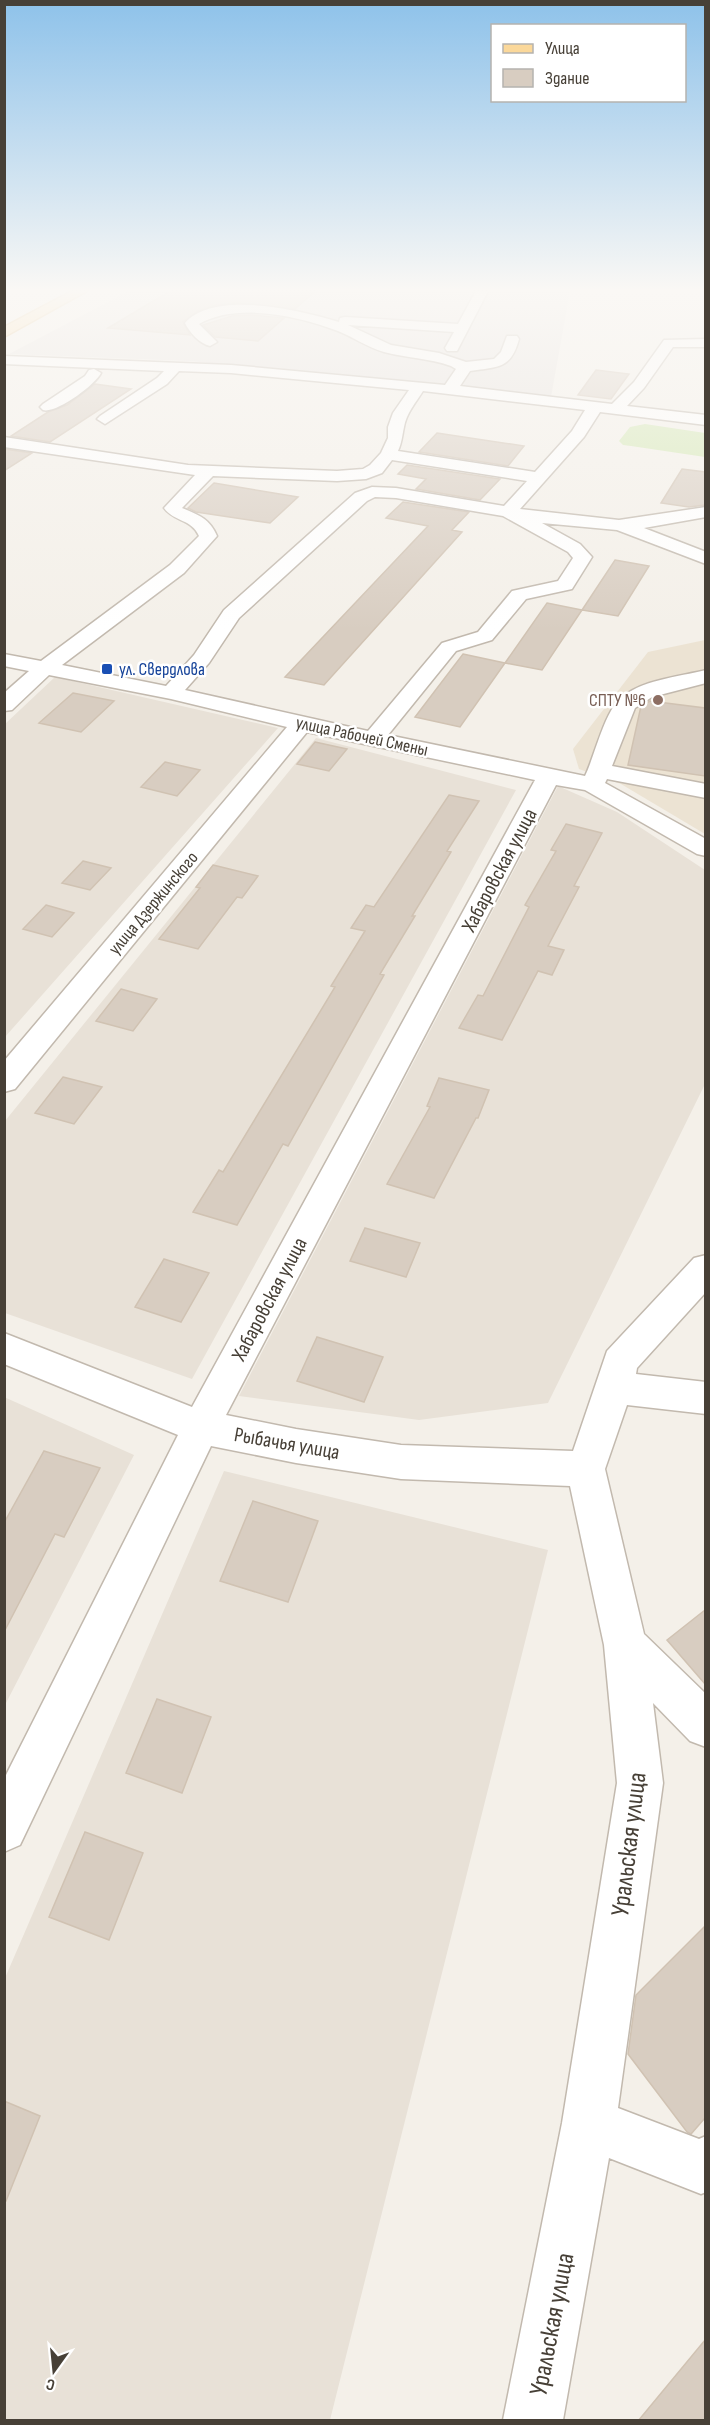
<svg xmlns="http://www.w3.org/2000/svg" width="710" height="2425" font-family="'Sofia Sans Condensed',sans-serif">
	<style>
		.residential { fill: #e8e1d7 }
		.industrial { fill: #e6e1dd }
		.education { fill: #ece3d3 }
		.green { fill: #d3e7b3 }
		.building { fill: #d8cdc1; stroke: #d0c2b2; stroke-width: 1.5 }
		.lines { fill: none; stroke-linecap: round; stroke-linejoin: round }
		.minor-casing { stroke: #c2b9ae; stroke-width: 3 }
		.major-casing { stroke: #e0b46a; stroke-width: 3 }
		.minor { fill: #fff; fill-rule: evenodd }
		.major { fill: #fbd89a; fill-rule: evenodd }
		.transit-dot { fill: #1a4fb4; stroke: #fff; stroke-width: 2 }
		.education-dot { fill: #8d6e63; stroke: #fff; stroke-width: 2 }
		.labels { text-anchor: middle; stroke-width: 5; stroke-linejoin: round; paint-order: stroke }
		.far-transit-label { font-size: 18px; fill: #164399; stroke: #fff; text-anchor: start }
		.far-education-label { font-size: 18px; fill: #785e54; stroke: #fff; text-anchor: end }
		.far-street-label { font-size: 18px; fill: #474037; stroke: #fff }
		.street-label { font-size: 21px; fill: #474037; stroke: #fff }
		.near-street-label { font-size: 26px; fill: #474037; stroke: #fff }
	</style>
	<rect width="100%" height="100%" fill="#f4f0e9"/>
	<path class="residential" d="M55,677L278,728L5,1037V724Z
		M316,738L516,790L192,1379L5,1313V1121Z
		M558,786L617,812L705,870V1084L548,1403L419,1420L239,1396Z
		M4,1397L134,1455L5,1705H4Z
		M224,1471L548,1550L330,2420H5V1978Z"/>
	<path class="industrial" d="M129,291H570L551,397L190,361L9,354Z"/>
	<path class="education" d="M705,640V834L621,784L579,769L573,749L648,652Z"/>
	<path class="green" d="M645,424L705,433V457L631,446L623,445L619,441L630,427Z"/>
	<path class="building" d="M170,291H315L295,309L237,303L216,305L198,311L183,322L190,335L108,328Z
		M250,315L284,318L258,341L215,337L203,325L232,316Z
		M596,370L629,374L611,399L578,395Z
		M95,384L131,389L50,442L11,436L48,412L67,405Z
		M437,433L524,446L508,466L419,452Z
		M4,449L32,453L4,471Z
		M407,465L500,479L480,500L416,489L426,479L398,474Z
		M682,469L705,472V505L689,507L661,503Z
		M214,483L298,497L270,523L196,512L188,508Z
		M403,502L469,512L452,530L462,532L324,685L285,677L428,526L386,518Z
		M615,560L649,566L618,616L582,610Z
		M547,603L582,610L542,670L505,663Z
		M463,654L505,663L460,727L415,717Z
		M73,693L114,701L81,732L39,723Z
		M650,701L705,708V776L628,765L641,706Z
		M315,742L347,749L329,771L297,764Z
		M165,762L178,765L200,770L177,796L141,787Z
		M449,795L479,801L447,851L451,852L412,916H415L380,974L384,975L288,1146L283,1144L237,1225L193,1212L219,1170L223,1172L335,987L331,986L365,931L351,928L366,905L374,907Z
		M566,824L602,833L574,886L579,887L548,946L564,950L552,975L538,971L502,1040L459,1028L478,995L483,996L529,907L525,905L556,851L551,850Z
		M83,861L111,868L90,890L62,883Z
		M213,865L258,876L242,898L237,897L198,949L159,939L200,888L196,887Z
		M46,905L74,913L52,937L23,929Z
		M121,989L157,999L133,1031L96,1021Z
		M63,1077L102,1087L74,1124L35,1113Z
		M439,1078L489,1090L478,1118H476L434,1198L387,1184L430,1107L427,1106Z
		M365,1228L420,1243L406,1277L350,1261Z
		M164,1259L209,1273L181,1322L135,1307Z
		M317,1337L383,1357L364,1402L297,1381Z
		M44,1451L100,1468L64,1537L55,1534L4,1632V1523Z
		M253,1501L318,1521L288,1602L220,1581Z
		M705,1610V1684L667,1640Z
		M157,1699L211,1717L182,1793L126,1773Z
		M85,1832L143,1853L109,1940L49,1917Z
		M705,1926V2118L691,2134L687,2132L628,2054L636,1995Z
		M4,2101L40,2116L6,2201H4Z
		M705,2340V2421H638Z"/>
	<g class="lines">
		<defs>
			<path id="minor" d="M476,291H488L457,351H447L445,348L454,332L348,325L391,345L439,353L466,362L494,359L501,352L507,336H517L519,339C511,369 498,367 470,371L460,386L612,404L634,382L664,340L706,339V347H673L644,388L627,406L706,415V425L600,412L584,437L520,509L619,520L706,507V517L644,528L706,552V564L617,530L542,523L580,544L592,557L572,589L526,599L492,640L456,651L388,735L585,776C594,758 604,714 619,700C639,680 678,677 706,670V683L652,697L635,708L612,766L706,784V798L607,779L605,783L706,839V856L697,854L585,790L556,785L226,1415L296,1429L401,1445L573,1451L607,1351L694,1258L706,1255V1292L637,1368L636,1374L706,1382V1414L627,1405L605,1469L644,1634L706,1694V1747L690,1741L653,1703L663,1783L618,2108L699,2139L706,2136V2192L701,2194L609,2158L563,2420H503L562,2123L617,1783L604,1645L570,1486L401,1479L296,1463L211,1446L20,1845L4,1852V1779L178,1435L4,1364V1333L192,1407L535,780L307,732L15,1089L4,1092V1061L287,727L171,699L49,675L12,710L4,711V693L29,671L4,666V654L41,661L170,565L199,536C192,519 174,522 164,508L195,475L4,447V437L188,465L337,471L363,469L370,465L381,453L388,438V427L393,413L409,390L231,373L179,371L167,384L105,424L97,419L100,416L157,378L164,371L4,364V356L231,365L445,385L456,369L451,366C429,358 406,358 384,352C367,347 353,337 338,331C298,316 238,302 199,324L217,342L210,346C200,344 189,332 185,323C215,289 303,311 339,322L340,318L345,317L458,324ZM423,391L585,410L572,431L535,472L398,451C402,442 402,436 404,427C406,414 416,402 423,391ZM392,460L527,481L504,506L396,488L372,487L355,493L224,610L194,655L166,686L62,665L184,573L217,536C210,519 199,515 182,508L213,476L337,481L366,479L382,473ZM375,497L396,498L503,516L568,552L573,558L558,581L512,591L478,632L442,643L368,731L185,690L209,663L239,618L367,501Z
				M94,369L101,373C95,385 56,414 43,410L40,407L43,404L85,376L89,370Z"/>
			<path id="major" d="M72,291H87L4,337V327Z"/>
		</defs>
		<use href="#minor" class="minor-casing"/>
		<use href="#major" class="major-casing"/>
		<use href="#minor" class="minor"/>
		<use href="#major" class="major"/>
	</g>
	<linearGradient id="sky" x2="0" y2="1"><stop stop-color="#8ec2ea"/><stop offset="0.46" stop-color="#faf8f5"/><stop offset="1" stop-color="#faf8f5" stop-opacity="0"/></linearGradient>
	<rect width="710" height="630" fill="url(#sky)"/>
	<rect class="transit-dot" x="101" y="663" width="12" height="12" rx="3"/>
	<circle class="education-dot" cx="658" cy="700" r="6"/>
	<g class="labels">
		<g class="far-transit-label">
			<text x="119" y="675">ул. Свердлова</text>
		</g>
		<g class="far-education-label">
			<text x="646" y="706">СПТУ №6</text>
		</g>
		<g class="far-street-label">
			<text transform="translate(362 736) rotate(12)" y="6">улица Рабочей Смены</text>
			<text transform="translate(153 903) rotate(-50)" y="6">улица Дзержинского</text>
		</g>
		<g class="street-label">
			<text transform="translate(499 870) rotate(-62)" y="7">Хабаровская улица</text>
			<text transform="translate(269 1299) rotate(-62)" y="7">Хабаровская улица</text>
			<text transform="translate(287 1443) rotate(10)" y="7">Рыбачья улица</text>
		</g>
		<g class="near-street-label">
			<text transform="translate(628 1844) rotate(-83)" y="9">Уральская улица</text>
			<text transform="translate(551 2324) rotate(-79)" y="9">Уральская улица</text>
		</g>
	</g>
	<rect width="710" height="2425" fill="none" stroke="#474037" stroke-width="12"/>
	<rect x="491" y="24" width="195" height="78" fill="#ffffff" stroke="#b5b3af" stroke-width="1.5"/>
	<rect x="503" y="44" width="30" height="9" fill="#fbd89a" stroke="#b5b3af" stroke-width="1.5"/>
	<text x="545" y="54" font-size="18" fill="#474037">Улица</text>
	<rect x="503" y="69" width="30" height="18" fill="#d8cdc1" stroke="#b5b3af" stroke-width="1.5"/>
	<text x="545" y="84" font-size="18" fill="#474037">Здание</text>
	<g transform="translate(54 2371) rotate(195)" stroke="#ffffff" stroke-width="4.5" paint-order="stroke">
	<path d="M0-4.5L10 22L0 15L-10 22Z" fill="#474037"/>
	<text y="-9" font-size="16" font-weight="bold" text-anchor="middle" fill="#474037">С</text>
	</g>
</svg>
